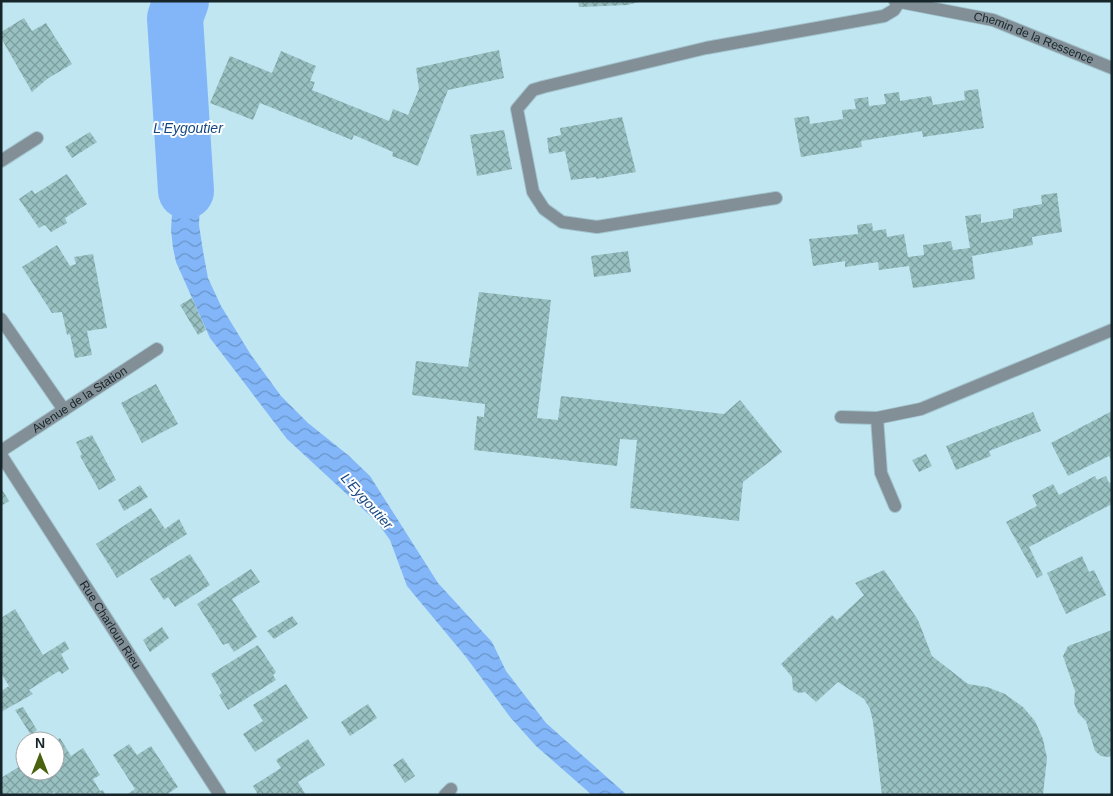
<svg xmlns="http://www.w3.org/2000/svg" width="1113" height="796" font-family="Helvetica,sans-serif">
	<style>
		.water { fill: url(#water-waves) }
		.lines { fill: none; stroke-linecap: round; stroke-linejoin: round }
		.river { stroke: #82b6f8; stroke-width: 56 }
		.building { fill: url(#building-cross-hatch) }
		.minor-casing { stroke: #a1c3cd; stroke-width: 14 }
		.minor { stroke: #828f97; stroke-width: 12 }
		.labels { text-anchor: middle; stroke-width: 4; stroke-linejoin: round; paint-order: stroke }
		.street-label { font-size: 12px; fill: #162529; stroke: #fff }
		.water-label { font-size: 14px; font-style: italic; fill: #154883; stroke: #fff }
	</style>
	<defs>
		<pattern id="water-waves" width="16" height="10" patternUnits="userSpaceOnUse" patternTransform="scale(1.25)"><rect width="16" height="10" fill="#82b6f8"/><path d="M0 5q4-4 8 0t8 0" fill="none" stroke="#6994c9"/></pattern>
		<pattern id="building-cross-hatch" width="8" height="8" patternUnits="userSpaceOnUse" patternTransform="scale(1.25)"><rect width="8" height="8" fill="#99c1c2"/><path d="M0 0l8 8M0 8l8-8" fill="none" stroke="#7c9d9e"/></pattern>
	</defs>
	<rect width="100%" height="100%" fill="#c0e6f1"/>
	<path class="water" d="M165,1H192L186,37L204,84V95L165,110L161,51Z
		M204,104L199,225L203,251L208,278L221,306L251,355L281,396L308,423L348,455L370,476L438,583L492,642L506,671L546,723L627,795H592L536,746L510,717L466,657L407,586L390,540L377,522L287,439L210,338L176,262L173,248L171,230L176,152L169,118Z"/>
	<g class="lines">
		<path class="river" d="M181,1L175,18L186,191"/>
	</g>
	<path class="building" d="M578,1H638V2L628,5L579,7Z
		M24,18L32,31L46,23L72,64L47,79L32,92L1,38V32Z
		M499,50L504,78L448,90L418,166L392,156L393,152L354,135L352,140L260,103L253,120L210,103L230,56L272,73L281,51L316,66L310,81L315,82L312,90L389,121L393,109L408,115L419,89L416,68Z
		M978,89L984,128L923,137L922,131L861,141L862,147L801,157L794,118L809,116L810,124L843,119L842,110L856,109L854,99L868,97L869,106L886,104L884,94L899,92L900,101L931,96L933,105L965,100L964,91Z
		M622,117L636,172L596,179V177L571,180L565,151L549,154L547,138L561,135L560,128Z
		M504,130L512,169L477,176L470,135Z
		M90,132L97,142L72,158L65,147Z
		M67,174L87,204L65,218L67,223L51,232L45,225L39,228L19,199L32,190L35,194Z
		M1057,193L1062,232L1032,237L1033,245L972,256L975,279L913,288L909,266L879,270L878,262L845,267V261L813,266L809,239L858,234L857,225L872,223L873,231L886,229L887,237L904,234L908,257L924,255L923,245L951,241L953,250L970,248L965,216L981,214V223L1013,218V209L1042,204L1041,195Z
		M57,245L70,266L76,264L74,257L93,254L107,328L87,331L92,355L75,358L70,334L67,335L62,312L52,313L22,267Z
		M628,251L631,272L594,277L591,256Z
		M479,292L551,300L537,418L558,420L561,396L724,414L740,400L782,452L743,482L739,521L630,508L637,440L620,439L617,466L474,450L477,416L484,417L485,404L412,395L416,361L468,367Z
		M192,298L206,330L198,335L180,305Z
		M156,384L178,424L142,443L121,403Z
		M1112,411V461L1109,456L1068,476L1051,443Z
		M1033,412L1041,431L989,451L991,456L956,470L946,446Z
		M92,435L116,480L99,490L80,456L82,454L76,442Z
		M926,454L932,466L919,472L912,460Z
		M1095,476L1097,480L1106,476L1109,483L1112,482V504L1029,547L1043,575L1037,578L1006,522L1037,506L1032,495L1053,484L1059,495Z
		M140,485L148,497L124,511L118,500Z
		M1,488L9,501L1,506Z
		M151,508L165,529L179,519L187,534L117,578L96,544Z
		M190,554L210,585L175,607L168,597L164,600L150,579Z
		M1082,556L1089,572L1094,570L1106,595L1066,614L1047,573Z
		M251,569L260,582L232,599L257,637L234,652L228,643L223,645L197,604Z
		M884,570L918,620L932,656L968,684L987,687L1005,694L1023,707L1035,721L1043,739L1047,758L1043,795H882L873,722L870,709L864,699L838,682L816,702L805,692L799,693L793,690L792,677L781,664L832,615L837,620L864,595L855,583Z
		M15,609L43,655L65,641L69,649L61,654L69,669L62,674L59,671L29,690L33,694L1,712V687L3,690L9,686L1,673V618Z
		M292,616L298,624L274,639L267,631Z
		M162,627L169,638L150,652L143,640Z
		M1112,630V756L1108,757L1101,756L1095,751L1086,721L1078,713L1074,703L1075,691L1063,656L1068,646Z
		M258,645L276,672L273,675L276,680L228,710L219,695L222,693L211,674Z
		M286,684L308,718L255,752L243,734L263,721L253,705Z
		M368,704L377,718L350,736L341,722Z
		M23,707L37,730L31,735L15,710Z
		M60,738L71,756L83,748L100,775L93,779L100,791L103,790L105,794L56,795L54,792L50,795H1V778L25,763V771H55V742Z
		M308,739L325,765L298,782L306,795H258L253,786L281,768L276,760Z
		M129,744L137,755L151,746L178,787L166,795H126L135,789L113,755Z
		M403,758L415,776L405,783L393,765Z"/>
	<g class="lines">
		<defs>
			<g id="minor">
				<path id="s1" d="M895,1L993,20L1112,68"/>
				<path d="M1,161L37,138"/>
				<path d="M776,198L597,227L562,222L544,209L533,192L517,109L533,90L543,87L706,48L884,16L894,10L899,2"/>
				<path d="M1,319L64,410"/>
				<path d="M841,417L877,418L921,409L1112,330"/>
				<path d="M877,418L881,473L895,506"/>
				<path id="s2" d="M1,451L157,349"/>
				<path id="s3" d="M1,455L220,795"/>
				<path d="M445,795L451,789"/>
			</g>
		</defs>
		<use href="#minor" class="minor-casing"/>
		<use href="#minor" class="minor"/>
	</g>
	<g class="labels">
		<g class="street-label">
			<text dy="4" stroke="none"><textPath href="#s1" startOffset="144">Chemin de la Ressence</textPath></text>
			<text dy="4" stroke="none"><textPath href="#s2" startOffset="94">Avenue de la Station</textPath></text>
			<text dy="4" stroke="none"><textPath href="#s3" startOffset="202">Rue Charloun Rieu</textPath></text>
		</g>
		<g class="water-label">
			<text x="188" y="133">L'Eygoutier</text>
			<text transform="translate(367 501) rotate(48)" y="5">L'Eygoutier</text>
		</g>
	</g>
	<rect width="1113" height="796" fill="none" stroke="#162529" stroke-width="5"/>
	<g transform="translate(40 756)"><circle r="24" fill="#ffffff" stroke="#a2a8a9"/>
	<path d="M0-4L9 19L0 12L-9 19Z" fill="#4a610f"/>
	<text y="-8" font-size="14" font-weight="bold" text-anchor="middle" fill="#162529">N</text>
	</g>
</svg>
